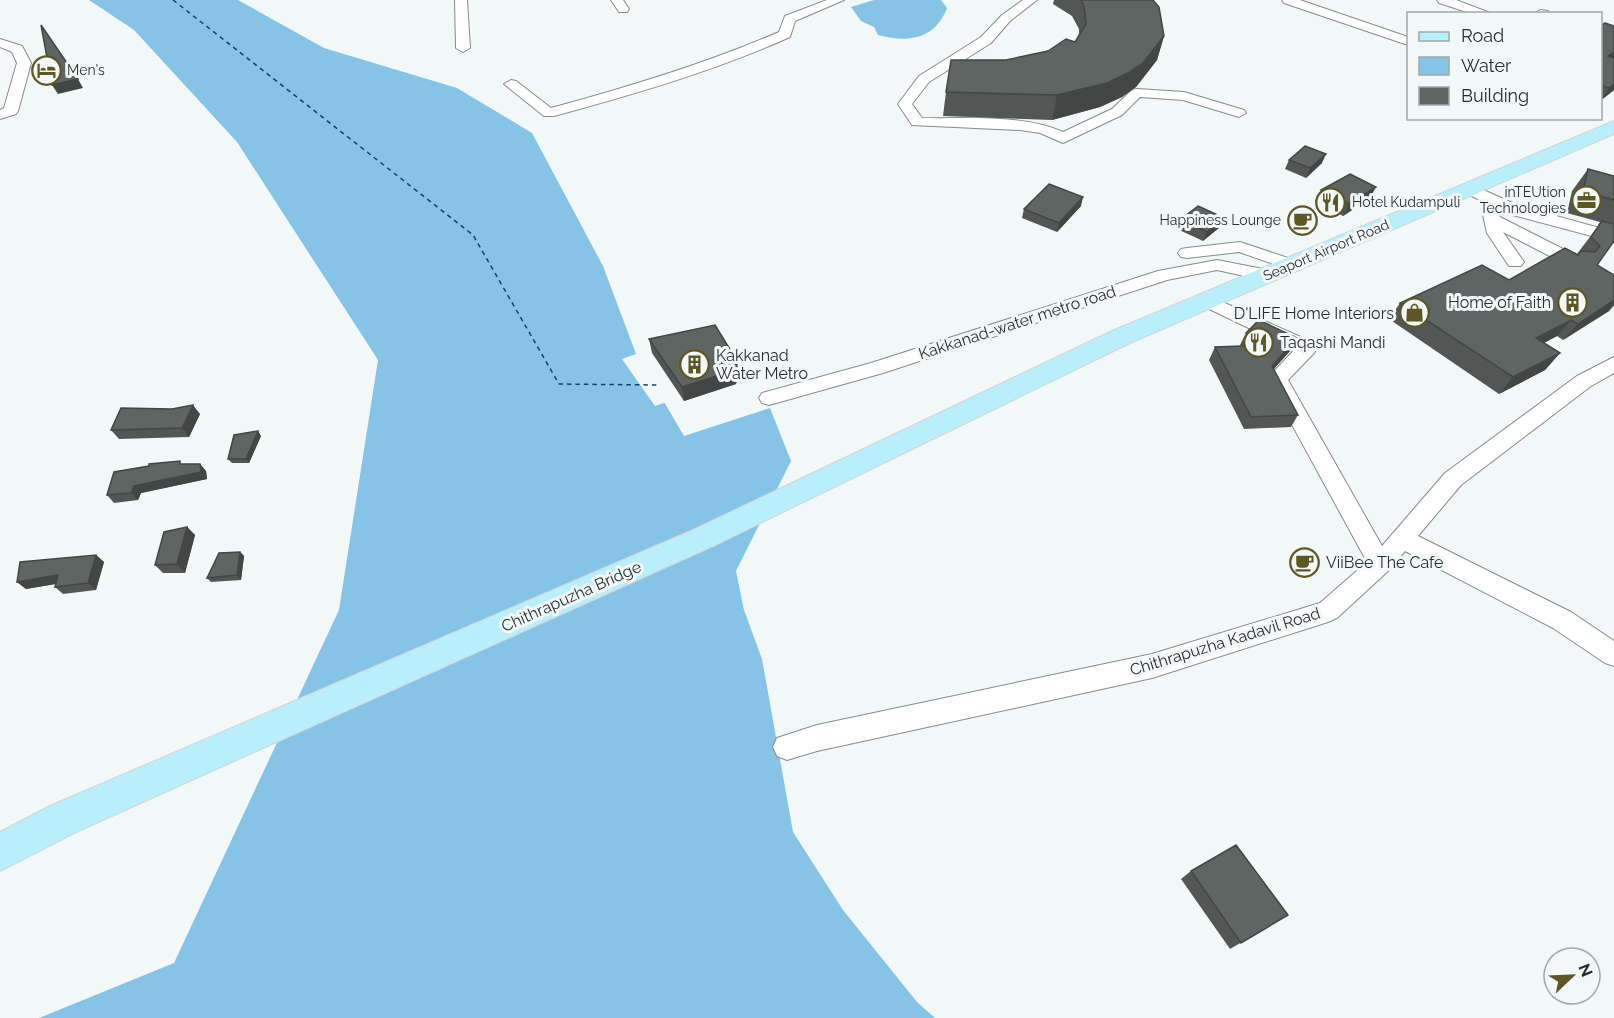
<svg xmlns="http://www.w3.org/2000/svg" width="1614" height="1018" font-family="Raleway,sans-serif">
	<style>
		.water { fill: #85c3e7 }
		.pier { fill: #f2f8f8 }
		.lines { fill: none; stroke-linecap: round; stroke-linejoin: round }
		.ferry { stroke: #12445d; stroke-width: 1.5; stroke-dasharray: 4.5 4; stroke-linecap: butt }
		.minor-casing { stroke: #858b8b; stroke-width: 2 }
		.major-casing { stroke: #d4d5d5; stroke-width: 2 }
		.minor { fill: #fff; fill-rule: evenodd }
		.major { fill: #b9eefb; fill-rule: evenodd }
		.wall { fill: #525755 }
		.shaded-wall { fill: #424745 }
		.building { fill: #5f6563; stroke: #424745; stroke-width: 1.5 }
		.labels { text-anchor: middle; stroke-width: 6; stroke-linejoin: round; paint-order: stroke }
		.far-poi-label { font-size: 14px; fill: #2a2d2d; stroke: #f2f8f8; text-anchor: start }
		.far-street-label { font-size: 14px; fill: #2a2d2d; stroke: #f2f8f8 }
		.poi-label { font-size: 16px; fill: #2a2d2d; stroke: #f2f8f8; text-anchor: start }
		.street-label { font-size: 16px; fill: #2a2d2d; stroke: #f2f8f8 }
	</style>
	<rect width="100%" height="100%" fill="#f2f8f8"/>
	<path class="water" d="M89,0H238L324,48L457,88L532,133L603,266L636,354L684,436L770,408L791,461L736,571L744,610L762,659L793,832L843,910L917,1002L935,1018H39L174,963L339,610L378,360L237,142L134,30Z
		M874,0H941L947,8C935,40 907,43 878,35L874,27L861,21L851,7Z"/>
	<path class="pier" d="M639,353L667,402L655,406L622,359Z"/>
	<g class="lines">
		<path class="ferry" d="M173,0L473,235L559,384L657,385"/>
		<defs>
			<path id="minor" d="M455,0H467L470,48L463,52L456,48Z
				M611,0H623L629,9L627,12H619Z
				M827,0H844L795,21L790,37C714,71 634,94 554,116H544L504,84L511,80L516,81L551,108C629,87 705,64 779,32L785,16Z
				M1023,0H1037L1010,21L991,43L929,82L912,104L922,118C966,119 1023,114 1063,132L1112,109L1132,90L1137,89L1184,92L1244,110L1246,113L1239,117L1183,100L1140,97L1122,115L1063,143L1040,133L1020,130L912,125L898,104L919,76L981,37L1002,15Z
				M1282,0H1300L1408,37V45L1284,3Z
				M1437,0H1456L1493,14H1473L1439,3Z
				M1540,10L1548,11L1550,14H1534Z
				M0,39L22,46L31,63L18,111L16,114L0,119V110L4,108L17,63L12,52L0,47Z
				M1470,184L1517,205L1614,232V242L1505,213L1464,192L1462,189Z
				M1491,210L1497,211L1500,217L1581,258L1584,262L1581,266H1569L1503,232L1524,262L1521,266H1509L1487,233L1483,215Z
				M1240,242L1297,261L1300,265L1297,269L1291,270L1239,252L1187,258L1181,257L1178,253L1181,249L1187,248Z
				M1217,260L1273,271L1276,275L1273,279L1267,281L1217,270L1167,280L883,373L769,405L762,403L759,398L762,393L871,363L1158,271Z
				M1207,295L1314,343L1317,348L1314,353L1288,380L1382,546L1445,473L1577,376L1614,357V373L1591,386L1461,485L1418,536L1571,612L1614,641V666L1605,663L1553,628L1405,551L1388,571L1337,618L1328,622L1152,678L817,751L787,760L777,756L773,747L777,738L817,725L1152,654L1320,603L1367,562L1267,379L1294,350L1201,305L1198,301L1201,297Z"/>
			<path id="major" d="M1614,121V134L1130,343L713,546L76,832L0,871V832L50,806L693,530L1112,331Z"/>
		</defs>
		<use href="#minor" class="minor-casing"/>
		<use href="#major" class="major-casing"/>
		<use href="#minor" class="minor"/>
		<use href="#major" class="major"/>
	</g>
	<path class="wall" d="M1054,0H1153L1164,36L1157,60L1136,87L1122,97L1100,107L1052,120L943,116L946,92L1006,60L1048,51L1075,42L1079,35V29L1072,16L1053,4Z
		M1600,26L1614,90L1600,101Z
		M1289,160L1322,163L1306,178L1285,169Z
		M1588,169L1614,176V241L1597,265L1614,275V305L1609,311L1563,340L1557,336L1544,343L1560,353L1545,370L1499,394L1389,319L1400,303L1509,280L1577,255V254L1599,225H1598L1600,222L1567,213L1572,191Z
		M1321,190L1370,198L1343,216L1315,201Z
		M1081,206L1057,232L1022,218L1024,209Z
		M1224,218L1220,227L1203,241L1177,229L1181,219Z
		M1246,333L1297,338L1290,351L1273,369L1298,415L1291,427L1244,429L1209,360L1215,347L1242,346L1240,345Z
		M649,339L737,361L738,375L736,384L684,401L652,353Z
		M200,414L189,437L119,439L111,430Z
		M261,436L249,463H232L228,459Z
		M182,464H200L206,471L207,479L141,493L138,500L114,503L107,495Z
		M187,527L195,535L185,573H163L155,565Z
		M240,552L244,556L241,580L211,582L207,578Z
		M96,555L104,562L96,590L63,594L55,587L56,584L26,589L17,582Z
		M1191,871L1288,915L1230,949L1181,879Z"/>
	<path class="shaded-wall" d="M1164,36L1157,60L1136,87L1122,97L1100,107L1052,120L1057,95Z
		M1614,52V58L1608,56Z
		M78,79L83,88L58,94L52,85Z
		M1614,84V90L1600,101L1609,88Z
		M1326,154L1322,163L1306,178L1310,168Z
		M1376,187L1370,198L1343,216L1349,204Z
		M1083,197L1081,206L1057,232L1059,223Z
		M1224,218L1220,227L1203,241L1207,232Z
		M1614,297V305L1609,311L1563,340L1578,324Z
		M1571,320L1557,336L1522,354L1536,338Z
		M1297,338L1290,351L1265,379L1272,366Z
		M1560,353L1545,370L1499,394L1513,377Z
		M737,361L738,375L736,384L684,401L682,387Z
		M193,405L200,414L189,437L182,428Z
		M258,431L261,436L249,463L246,459Z
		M200,464L206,471L207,479L141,493L138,500L131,493L134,486Z
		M187,527L195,535L185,573L177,564Z
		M240,552L244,556L241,580L237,575Z
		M96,555L104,562L96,590L88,583Z
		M58,575L66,582L26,589L17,582Z"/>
	<path class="building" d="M1081,0H1153L1159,7L1164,36L1143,63L1128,73L1107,83L1057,95L946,92L951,60H1006L1048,51L1066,39L1075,42L1086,24L1084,6Z
		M1605,23L1614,26V52L1608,56L1614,58V84L1609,88L1600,85V26Z
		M41,25L78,79L52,85Z
		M1305,146L1326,154L1310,168L1289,160Z
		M1588,169L1614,176V200L1583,191Z
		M1350,174L1376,187L1349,204L1321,190Z
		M1049,184L1083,197L1059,223L1024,209Z
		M1198,206L1224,218L1207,232L1181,219Z
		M1602,221L1614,224V241L1597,265L1614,275V300L1578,324L1571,320L1536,338L1560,353L1513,377L1400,303L1482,265L1509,280L1565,248L1578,255L1581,251L1595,252L1600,246L1591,237Z
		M1259,320L1297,338L1272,366L1298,415L1251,417L1215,347L1270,345L1246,333Z
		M715,325L737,361L735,370L682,387L649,339Z
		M193,405L182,428L111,430L121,408L172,409Z
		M258,431L246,459H228L234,435Z
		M180,461V464H200L201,472L134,486L131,493L107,495L114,472L149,466V464Z
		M187,527L177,564L155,565L164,532Z
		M240,552L237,575L207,578L219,553Z
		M96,555L88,583L55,587L58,575L17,582L20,562Z
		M1236,845L1288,915L1241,943L1191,871Z"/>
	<defs>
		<symbol id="hotel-ring" viewBox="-11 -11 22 22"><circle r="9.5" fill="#f2f8f8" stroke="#5e5723" stroke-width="1.5"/><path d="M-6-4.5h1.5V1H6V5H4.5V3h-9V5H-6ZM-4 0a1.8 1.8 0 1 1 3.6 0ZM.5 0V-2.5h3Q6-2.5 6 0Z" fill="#5e5723"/></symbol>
		<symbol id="office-ring" viewBox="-11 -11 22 22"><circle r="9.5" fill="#f2f8f8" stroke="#5e5723" stroke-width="1.5"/><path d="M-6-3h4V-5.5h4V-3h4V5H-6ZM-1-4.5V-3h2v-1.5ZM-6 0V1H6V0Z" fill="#5e5723"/></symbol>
		<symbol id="restaurant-ring" viewBox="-11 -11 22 22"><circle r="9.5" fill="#f2f8f8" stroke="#5e5723" stroke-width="1.5"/><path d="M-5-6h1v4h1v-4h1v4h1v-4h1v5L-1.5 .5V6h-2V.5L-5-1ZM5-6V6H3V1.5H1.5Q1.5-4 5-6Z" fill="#5e5723"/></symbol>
		<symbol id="cafe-ring" viewBox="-11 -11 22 22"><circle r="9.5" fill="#f2f8f8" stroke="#5e5723" stroke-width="1.5"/><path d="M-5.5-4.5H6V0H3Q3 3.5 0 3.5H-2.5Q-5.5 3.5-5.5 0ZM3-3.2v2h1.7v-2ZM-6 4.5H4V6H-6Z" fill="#5e5723"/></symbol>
		<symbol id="building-ring" viewBox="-11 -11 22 22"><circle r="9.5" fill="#f2f8f8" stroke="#5e5723" stroke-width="1.5"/><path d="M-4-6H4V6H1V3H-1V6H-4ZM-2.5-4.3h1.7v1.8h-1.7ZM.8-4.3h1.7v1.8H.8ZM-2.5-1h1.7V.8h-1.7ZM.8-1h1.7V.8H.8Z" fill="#5e5723"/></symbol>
		<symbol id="shop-ring" viewBox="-11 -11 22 22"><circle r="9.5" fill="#f2f8f8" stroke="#5e5723" stroke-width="1.5"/><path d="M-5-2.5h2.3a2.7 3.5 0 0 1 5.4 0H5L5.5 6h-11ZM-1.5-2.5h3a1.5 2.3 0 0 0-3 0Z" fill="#5e5723"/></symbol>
	</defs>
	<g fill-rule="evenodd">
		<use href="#hotel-ring" x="30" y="54" width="33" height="33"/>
		<use href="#office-ring" x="1570" y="184" width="33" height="33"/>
		<use href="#restaurant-ring" x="1314" y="186" width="33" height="33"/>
		<use href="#cafe-ring" x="1286" y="204" width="33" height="33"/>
		<use href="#building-ring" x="1556" y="286" width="33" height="33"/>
		<use href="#shop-ring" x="1398" y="296" width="33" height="33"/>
		<use href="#restaurant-ring" x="1242" y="326" width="33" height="33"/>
		<use href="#building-ring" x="678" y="348" width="33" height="33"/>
		<use href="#cafe-ring" x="1288" y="546" width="33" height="33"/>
	</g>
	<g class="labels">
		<g class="far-poi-label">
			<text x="67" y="75">Men's</text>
			<text x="1566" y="197" text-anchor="end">inTEUtion<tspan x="1566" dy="16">Technologies</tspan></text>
			<text x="1352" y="207">Hotel Kudampuli</text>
			<text x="1281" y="225" text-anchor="end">Happiness Lounge</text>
		</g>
		<g class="far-street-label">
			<text transform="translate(1326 250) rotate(-23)" y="5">Seaport Airport Road</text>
		</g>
		<g class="poi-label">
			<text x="1551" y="308" text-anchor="end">Home of Faith</text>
			<text x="1394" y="319" text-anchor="end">D'LIFE Home Interiors</text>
			<text x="1280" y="348">Taqashi Mandi</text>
			<text x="716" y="361">Kakkanad<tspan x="716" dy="18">Water Metro</tspan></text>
			<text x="1326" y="568">ViiBee The Cafe</text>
		</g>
		<g class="street-label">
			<text transform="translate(1017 322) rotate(-18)" y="6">Kakkanad-water metro road</text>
			<text transform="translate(571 596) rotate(-24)" y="6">Chithrapuzha Bridge</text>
			<text transform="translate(1225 641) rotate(-17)" y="6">Chithrapuzha Kadavil Road</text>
		</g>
	</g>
	<rect x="1407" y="12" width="195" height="108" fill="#f2f8f8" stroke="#a2a7a7" stroke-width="1.5"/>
	<rect x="1419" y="32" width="30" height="9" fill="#b9eefb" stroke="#a2a7a7" stroke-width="1.5"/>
	<text x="1461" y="42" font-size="18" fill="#2a2d2d">Road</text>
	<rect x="1419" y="57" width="30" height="18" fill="#85c3e7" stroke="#a2a7a7" stroke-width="1.5"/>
	<text x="1461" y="72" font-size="18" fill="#2a2d2d">Water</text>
	<rect x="1419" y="87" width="30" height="18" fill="#5f6563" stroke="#a2a7a7" stroke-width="1.5"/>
	<text x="1461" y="102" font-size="18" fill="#2a2d2d">Building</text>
	<g transform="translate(1572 976) rotate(67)"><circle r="28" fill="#f2f8f8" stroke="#a2a7a7" stroke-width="1.5"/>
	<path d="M0-4.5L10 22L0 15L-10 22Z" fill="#5e5723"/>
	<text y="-9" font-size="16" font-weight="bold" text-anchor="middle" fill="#2a2d2d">N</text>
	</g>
</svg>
